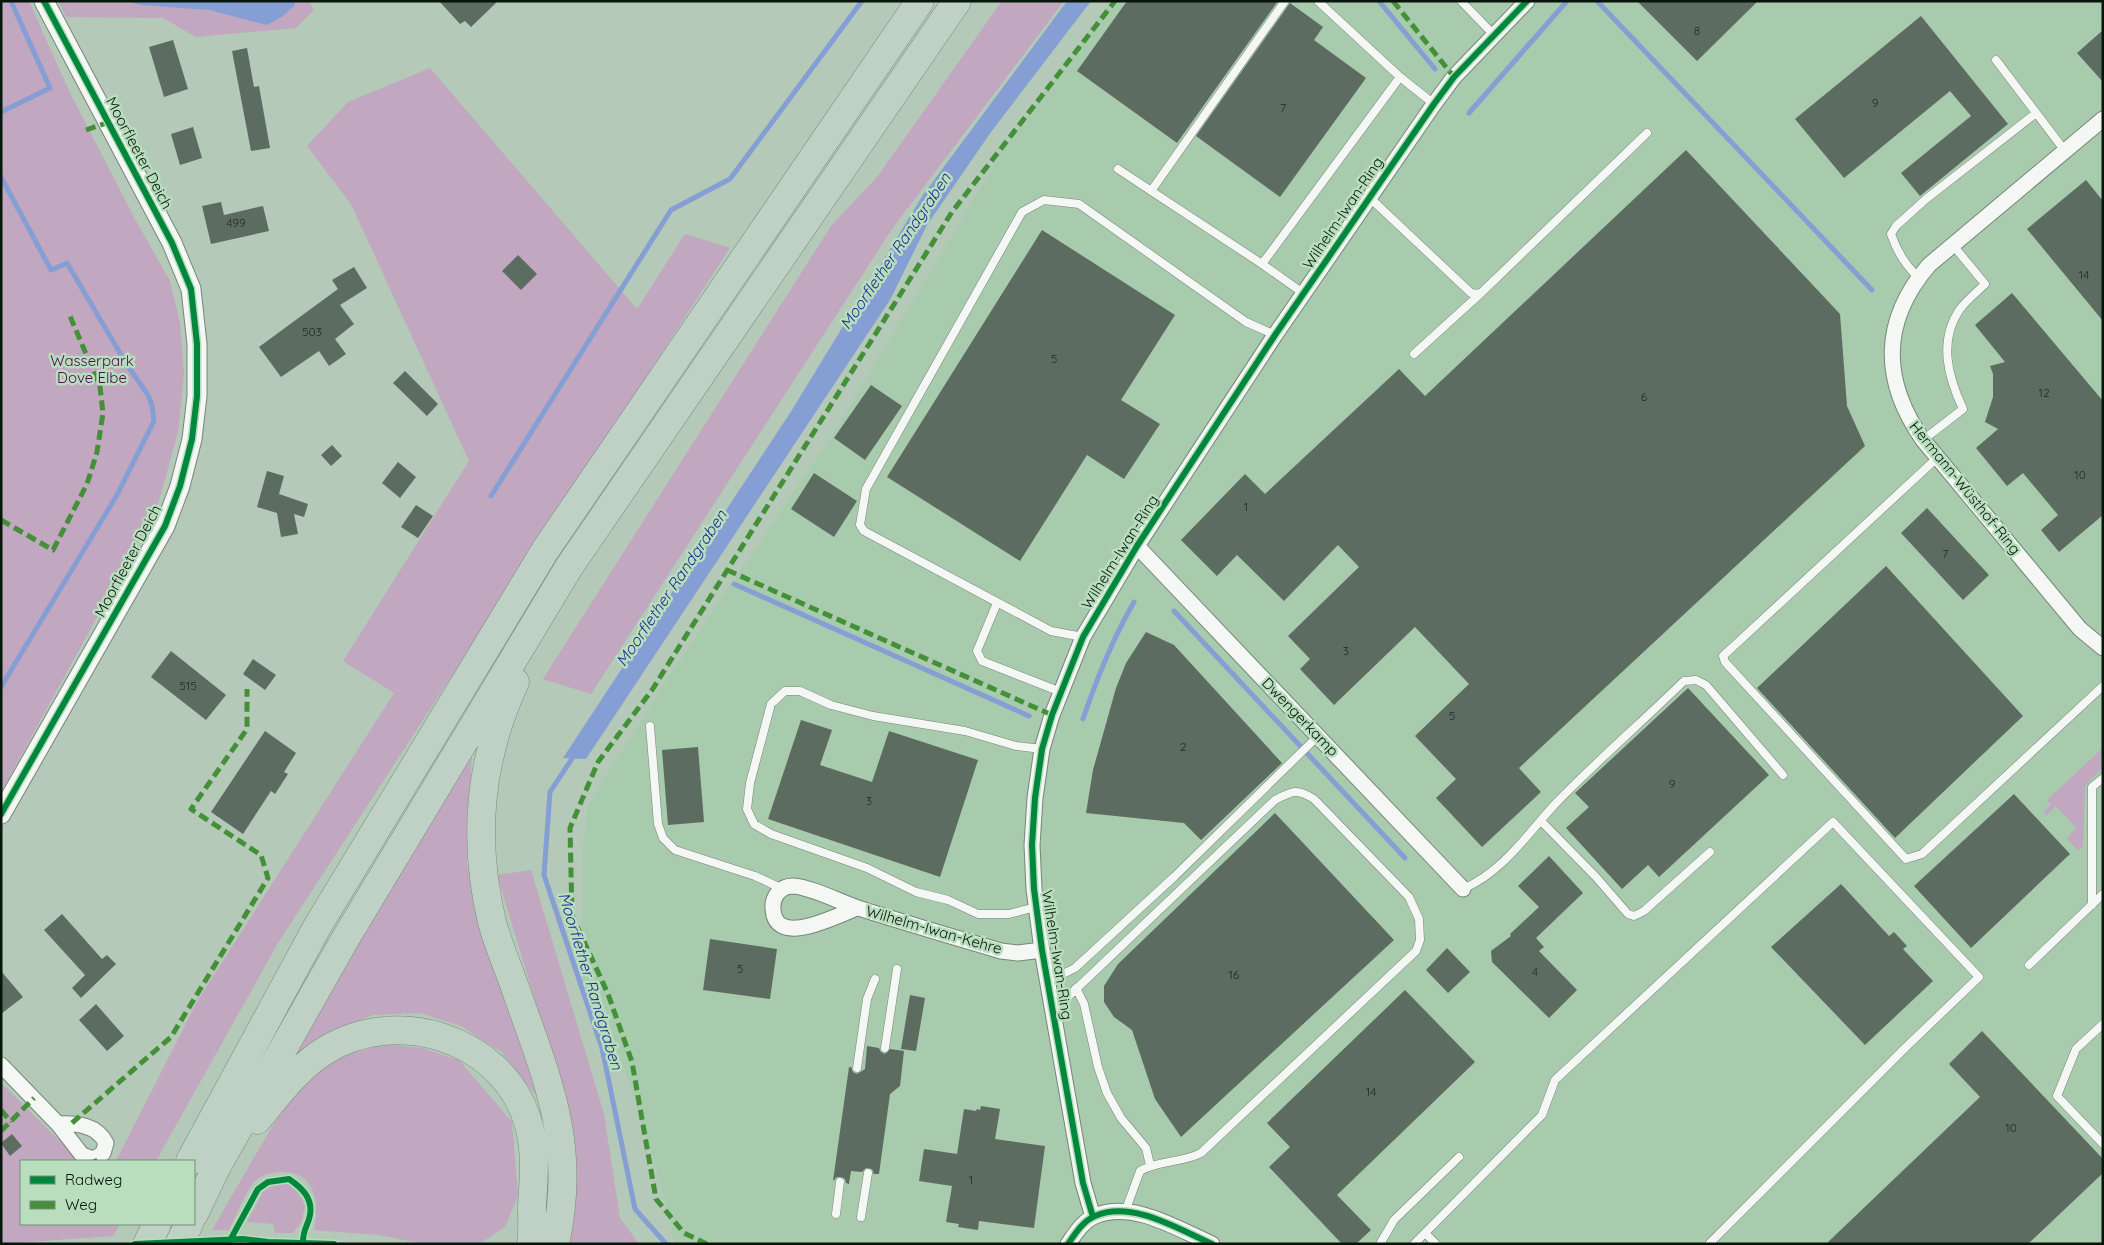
<svg xmlns="http://www.w3.org/2000/svg" width="2104" height="1245" font-family="Quicksand,sans-serif">
	<style>
		.built { fill: #a8caad }
		.green { fill: #c1a7bf }
		.water { fill: #859ed4 }
		.lines { fill: none; stroke-linecap: round; stroke-linejoin: round }
		.stream { stroke: #859ed4; stroke-width: 5 }
		.building { fill: #5d6c60 }
		.service-casing { stroke: #778679; stroke-width: 9 }
		.minor-casing { stroke: #778679; stroke-width: 17 }
		.tertiary-casing { stroke: #778679; stroke-width: 21 }
		.motorway-casing { stroke: #778f7c; stroke-width: 29 }
		.service { stroke: #f4f7f4; stroke-width: 8 }
		.minor { stroke: #f4f7f4; stroke-width: 15 }
		.tertiary { stroke: #f4f7f4; stroke-width: 19 }
		.motorway { stroke: #bfd0c4; stroke-width: 28 }
		.quiet { stroke: #449038; stroke-width: 5; stroke-dasharray: 10 5; stroke-linecap: butt }
		.cycleway-casing { stroke: #b8debe; stroke-width: 9 }
		.cycleway { stroke: #00873e; stroke-width: 6 }
		.labels { text-anchor: middle; stroke-width: 5; stroke-linejoin: round; paint-order: stroke }
		.number-label { font-size: 12px; fill: #1d2b20 }
		.street-label { font-size: 15px; fill: #08150a; stroke: #b8debe }
		.park-label { font-size: 15px; fill: #50094e; stroke: #b8debe }
		.water-label { font-size: 16px; font-style: italic; fill: #1c2a8c; stroke: #b8debe }
	</style>
	<rect width="100%" height="100%" fill="#b4c9b7"/>
	<path class="built" d="M1111,1H2103V1244H675L661,1184L623,1063L582,981L583,847L588,805L672,672L841,422L1005,147Z"/>
	<path class="green" d="M1,1H29L70,93L135,219L170,281L180,323L184,374L178,432L157,508L1,792Z
		M58,1C108,1 158,3 207,10C227,12 247,20 266,25L295,5V1H309L314,10L296,28L196,37L163,18L66,17Z
		M1002,1H1064L892,229L591,694L543,679L831,226L877,177Z
		M430,68L637,309L685,234L730,248L278,943L156,1161H116L198,1000L394,693L343,661L469,461L351,204L307,146L348,102Z
		M2103,748V767L2085,786L2083,846L2078,850L2067,839L2076,827L2056,806L2047,815L2043,812L2051,805L2047,800Z
		M472,751L467,865L538,1098L502,1052L461,1026L420,1013L373,1015L331,1032L292,1057Z
		M531,870L604,1114L620,1218L639,1244H568L564,1095L497,875Z
		M384,1044L422,1048L459,1060L512,1122L518,1196L505,1227L479,1244H425L378,1235L314,1230C320,1202 315,1170 279,1172C270,1173 261,1175 254,1182C246,1191 235,1218 229,1230H212L291,1094L339,1057Z
		M1,1083L80,1161H21V1224H120L113,1236L1,1244Z
		M275,1184H288L298,1192L305,1206L301,1223L293,1233H275L273,1224L247,1222L263,1192Z"/>
	<path class="water" d="M125,1H295V5L283,16L267,25L209,10L141,5Z
		M1067,1H1091L991,132L927,225L890,300L586,759L563,758L792,410L923,195Z"/>
	<g class="lines">
		<path class="stream" d="M1379,1L1435,69
			M1597,1L1872,290
			M1,112L50,88L11,1
			M1469,113L1567,1
			M1,177L51,270L67,263L127,365L148,395L152,405L154,421L117,495L1,687
			M491,496L671,210L730,179L862,1
			M734,584L1029,716
			M1174,611L1405,858
			M1083,719C1097,678 1112,640 1134,602
			M575,754L550,792L544,875L602,1048L635,1209L666,1244"/>
	</g>
	<path class="building" d="M439,1H498L471,27L465,21L460,24Z
		M1127,1H1278L1177,143L1077,71Z
		M1637,1H1758L1697,61Z
		M1290,3L1323,27L1314,40L1366,78L1280,197L1196,136Z
		M1921,16L2008,124L1920,196L1901,173L1971,116L1950,91L1844,178L1795,119Z
		M2103,30V82L2077,53Z
		M173,40L188,89L164,97L149,47Z
		M247,48L254,87L259,86L270,148L251,151L232,51Z
		M193,127L202,158L180,165L171,134Z
		M1686,150L1840,314L1847,406L1865,446L1519,768L1541,792L1482,847L1436,798L1456,779L1415,736L1469,684L1415,627L1334,705L1300,669L1310,659L1288,636L1359,567L1338,545L1284,601L1237,555L1217,576L1181,540L1245,474L1265,494L1399,369L1425,396Z
		M2086,180L2103,201V321L2027,229Z
		M221,202L224,215L263,206L269,231L211,244L202,206Z
		M1042,230L1175,315L1121,400L1160,424L1124,479L1087,455L1020,561L887,477Z
		M518,255L537,274L521,290L502,271Z
		M354,267L367,288L340,305L354,324L335,339L346,354L329,366L319,351L281,377L259,347L338,289L332,280Z
		M2012,293L2103,401V515L2059,552L2041,530L2058,515L2023,473L2007,486L1976,448L1998,429L1985,422L1993,397V374L1990,366L2005,362L1975,325Z
		M405,371L438,404L427,416L393,383Z
		M871,385L902,406L865,460L834,438Z
		M332,445L342,456L331,466L321,455Z
		M398,462L416,477L400,498L382,483Z
		M267,471L284,476L279,494L308,504L304,517L294,514L298,534L281,537L277,513L257,507Z
		M814,473L857,501L834,537L791,509Z
		M416,505L433,516L418,538L401,527Z
		M1927,508L1989,575L1963,600L1901,533Z
		M1886,566L2023,716L1895,838L1757,688Z
		M1146,632L1174,645L1282,763L1201,840L1184,823L1086,813L1093,770L1116,688L1126,663Z
		M171,651L226,695L206,720L151,677Z
		M253,659L276,675L265,690L243,674Z
		M1688,688L1769,775L1659,877L1648,865L1622,889L1566,828L1589,807L1575,793Z
		M801,720L832,730L820,765L872,782L889,731L978,760L940,877L768,819Z
		M265,731L296,753L284,772L288,774L275,794L271,791L243,834L211,812Z
		M698,747L704,822L668,825L662,750Z
		M2014,794L2070,854L1971,948L1914,886Z
		M1275,813L1394,940L1181,1137L1155,1099L1132,1030L1114,1017L1104,1002V986L1118,964Z
		M1549,856L1583,893L1536,938L1544,947L1539,951L1577,990L1549,1018L1492,962L1491,951L1511,936L1510,934L1539,907L1518,886Z
		M1841,884L1889,936L1894,932L1907,946L1903,949L1933,981L1865,1045L1771,947Z
		M62,914L102,959L107,955L116,964L81,998L72,988L85,975L44,930Z
		M710,939L777,949L770,999L703,990Z
		M1447,948L1470,972L1448,993L1426,970Z
		M1,971L23,997L1,1014Z
		M1405,990L1475,1062L1337,1195L1371,1230L1356,1244H1342L1269,1167L1290,1147L1267,1123Z
		M910,995L925,998L916,1051L901,1049Z
		M96,1004L124,1036L107,1051L79,1020Z
		M1982,1031L2103,1159V1173L2028,1244H1826L1980,1097L1949,1064Z
		M867,1046L879,1048L881,1052L885,1054L890,1049L904,1051L900,1086L890,1094L879,1174H874L872,1169L866,1168L862,1172L851,1171L849,1184L846,1183L845,1179L841,1177H837L833,1181L849,1067H851L853,1072L857,1074L865,1069Z
		M981,1106L1000,1109L995,1139L1045,1146L1034,1228L979,1221L978,1230L958,1227L959,1224L946,1222L952,1186L919,1181L924,1149L957,1154L964,1109L976,1111L977,1109L980,1110Z
		M12,1134L22,1146L10,1156L1,1143Z"/>
	<g class="lines">
		<defs>
			<path id="service" d="M1318,1L1400,77
				M1461,1L1494,35
				M1996,60L2065,151
				M1118,169L1262,264
				M1151,191L1285,1
				M1369,197L1471,293L1480,294L1647,133
				M1919,278C1905,265 1897,252 1891,234L1896,226L1926,199L2035,114
				M1303,293L1262,264L1400,77L1434,104
				M1414,354L1480,294
				M1923,440L1963,409C1948,377 1938,341 1960,309C1967,300 1977,292 1985,284L1952,244
				M1937,458L1735,645L1723,656L1725,662L1906,859L1922,854L2103,686
				M997,603L977,651L982,661L1061,692
				M1083,637L1051,631L864,531L860,525L866,489L1022,212L1044,200L1079,204L1246,322L1275,335
				M650,726L658,824L663,838L675,850L755,876L783,889
				M1541,821L1596,877L1628,914L1634,916L1644,911L1710,852
				M1463,889C1504,871 1527,834 1557,802C1598,760 1642,722 1684,681L1696,680L1706,685L1783,775
				M2092,905V787L2103,778
				M1036,907L1009,914H978L948,900L916,892L867,868L771,834L754,824L747,809L750,783L771,704L785,691H800L831,705L873,716L965,731L1016,746L1042,749
				M2029,965L2103,894
				M1047,982L1075,968L1175,876L1318,736
				M1076,988L1084,1004L1098,1067L1107,1093L1121,1118L1146,1148L1150,1165
				M1053,1011L1275,800C1292,791 1297,788 1314,799L1409,897L1419,919L1420,940L1416,951L1201,1153C1182,1163 1159,1160 1140,1171L1125,1212
				M2103,1024L2076,1049L2057,1096L2103,1144
				M885,1048L897,969
				M857,1068L867,999L875,979
				M836,1214L840,1182
				M861,1217L868,1173
				M1425,1233L1436,1244
				M1380,1244L1394,1220L1459,1157
				M1414,1244L1542,1115L1555,1080L1833,822L1979,977L1904,1049L1709,1244"/>
			<path id="minor" d="M2103,119L1929,265C1881,321 1881,380 1923,440L2080,629L2103,648
				M1137,546L1463,889
				M857,908C838,915 775,949 773,909C772,897 780,886 793,886C811,887 840,902 858,908C906,923 953,937 1001,951L1018,953L1042,950
				M1,1065L58,1124L82,1155L94,1159L103,1153L106,1143C97,1125 77,1123 58,1124
				M1093,1217L1083,1183L1042,950L1034,889L1032,845L1035,798L1042,749L1052,715L1083,637L1137,546L1275,335L1434,104L1454,77L1527,1
				M1068,1244C1075,1234 1083,1221 1095,1216C1132,1200 1178,1229 1212,1244"/>
			<path id="tertiary" d="M1,814L165,526L180,486L192,439L197,396V344L191,289L172,243L44,1"/>
			<path id="motorway" d="M515,682C479,760 472,838 492,922C497,941 505,960 512,979C545,1074 578,1141 555,1244
				M257,1120C278,1095 298,1067 326,1050C396,1007 498,1037 526,1116C537,1147 534,1174 532,1206C532,1218 533,1231 531,1244
				M190,1161L317,927L546,549L920,1
				M194,1214L217,1166L344,941L569,567L957,1
				M147,1244L157,1224
				M179,1244L189,1224"/>
		</defs>
		<use href="#service" class="service-casing"/>
		<use href="#minor" class="minor-casing"/>
		<use href="#tertiary" class="tertiary-casing"/>
		<use href="#motorway" class="motorway-casing"/>
		<use href="#service" class="service"/>
		<use href="#minor" class="minor"/>
		<use href="#tertiary" class="tertiary"/>
		<use href="#motorway" class="motorway"/>
		<path class="quiet" d="M1393,1L1454,77
			M86,130L109,122
			M1,520L53,550L87,484L97,452L103,413L100,387L70,316
			M727,570L1052,715
			M1,1110L11,1122
			M72,1123L171,1037L268,878L261,855L191,809L247,729V689
			M1,1131L34,1098
			M94,1159L95,1161
			M707,1244L684,1233L656,1199L632,1062L608,994L572,915L570,828L598,762L652,690L952,212L1115,1"/>
		<defs>
			<path id="cycleway" d="M1,814L165,526L180,486L192,439L197,396V344L191,289L172,243L44,1
				M1093,1217L1083,1183L1042,950L1034,889L1032,845L1035,798L1042,749L1052,715L1083,637L1137,546L1275,335L1434,104L1454,77L1527,1
				M135,1244L243,1239L268,1242L334,1244
				M228,1244L258,1189L268,1182L289,1179C302,1188 313,1198 310,1215C308,1226 303,1229 303,1242
				M1068,1244C1075,1234 1083,1221 1095,1216C1132,1200 1178,1229 1212,1244"/>
		</defs>
		<use href="#cycleway" class="cycleway-casing"/>
		<use href="#cycleway" class="cycleway"/>
	</g>
	<g class="labels">
		<g class="number-label">
			<text x="1697" y="35">8</text>
			<text x="1875" y="107">9</text>
			<text x="1283" y="112">7</text>
			<text x="236" y="227">499</text>
			<text x="2084" y="279">14</text>
			<text x="312" y="336">503</text>
			<text x="1054" y="363">5</text>
			<text x="2044" y="397">12</text>
			<text x="1644" y="401">6</text>
			<text x="2080" y="479">10</text>
			<text x="1246" y="511">1</text>
			<text x="1945" y="558">7</text>
			<text x="1346" y="655">3</text>
			<text x="188" y="690">515</text>
			<text x="1452" y="720">5</text>
			<text x="1183" y="751">2</text>
			<text x="1672" y="788">9</text>
			<text x="869" y="805">3</text>
			<text x="740" y="973">5</text>
			<text x="1535" y="976">4</text>
			<text x="1234" y="979">16</text>
			<text x="1371" y="1096">14</text>
			<text x="2011" y="1132">10</text>
			<text x="971" y="1184">1</text>
		</g>
		<g class="street-label">
			<text transform="translate(139 153) rotate(62)" y="5">Moorfleeter Deich</text>
			<text transform="translate(1343 213) rotate(-56)" y="5">Wilhelm-Iwan-Ring</text>
			<text transform="translate(1965 488) rotate(51)" y="5">Hermann-Wüsthof-Ring</text>
			<text transform="translate(1120 552) rotate(-58)" y="5">Wilhelm-Iwan-Ring</text>
			<text transform="translate(128 561) rotate(-62)" y="5">Moorfleeter Deich</text>
			<text transform="translate(1300 717) rotate(46)" y="5">Dwengerkamp</text>
			<text transform="translate(934 930) rotate(16)" y="5">Wilhelm-Iwan-Kehre</text>
			<text transform="translate(1057 955) rotate(81)" y="5">Wilhelm-Iwan-Ring</text>
		</g>
		<g class="park-label">
			<text x="92" y="366">Wasserpark<tspan x="92" dy="17">Dove Elbe</tspan></text>
		</g>
		<g class="water-label">
			<text transform="translate(895 251) rotate(-56)" y="6">Moorflether Randgraben</text>
			<text transform="translate(671 588) rotate(-56)" y="6">Moorflether Randgraben</text>
			<text transform="translate(591 981) rotate(73)" y="6">Moorflether Randgraben</text>
		</g>
	</g>
	<rect width="2104" height="1245" fill="none" stroke="#08150a" stroke-width="5"/>
	<rect x="20" y="1160" width="175" height="65" fill="#b8debe" stroke="#728e76"/>
	<rect x="30" y="1176" width="25" height="8" fill="#00873e" stroke="#728e76"/>
	<text x="65" y="1185" font-size="15" fill="#08150a">Radweg</text>
	<rect x="30" y="1201" width="25" height="8" fill="#449038" stroke="#728e76"/>
	<text x="65" y="1210" font-size="15" fill="#08150a">Weg</text>
</svg>
